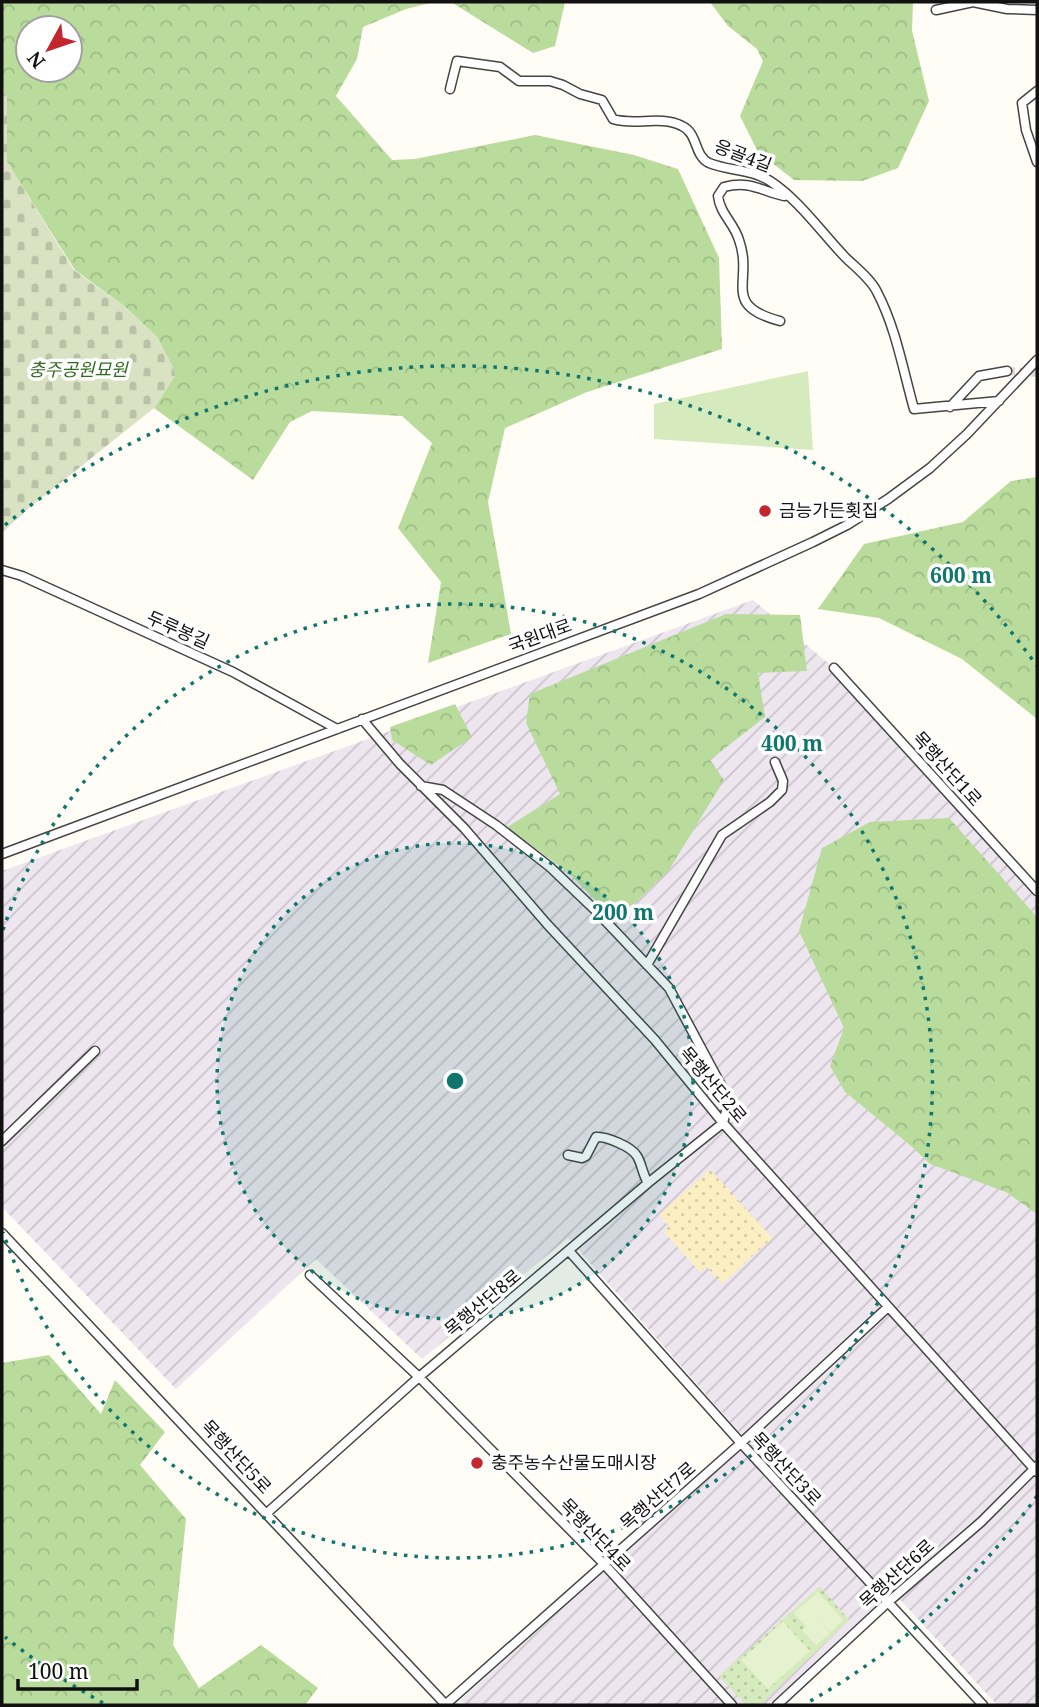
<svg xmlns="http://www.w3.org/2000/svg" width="1039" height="1707" font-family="'Noto Serif','Noto Sans KR',serif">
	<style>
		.industrial { fill: url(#industrial-furrows) }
		.grass { fill: #d5ebbd }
		.forest { fill: url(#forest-crowns); fill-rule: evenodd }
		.sand { fill: url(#sand-dots) }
		.cemetery { fill: url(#cemetery-stones) }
		.park { fill: url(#park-dots) }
		.pitch { fill: #e6f2cf }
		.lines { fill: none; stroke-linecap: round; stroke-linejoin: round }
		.minor-tunnel { stroke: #dbdad3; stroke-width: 8; stroke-dasharray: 8 4; stroke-linecap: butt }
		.minor-casing { stroke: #444; stroke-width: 11 }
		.minor { stroke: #fff; stroke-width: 8 }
		.ring { fill: none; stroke: #0f766e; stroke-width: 3.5; stroke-dasharray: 3.5 7 }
		.poi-dot { fill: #c4262e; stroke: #fff; stroke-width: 2.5 }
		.labels { text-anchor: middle; stroke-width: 7; stroke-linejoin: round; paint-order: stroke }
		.street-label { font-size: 18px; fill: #111; stroke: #fff }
		.park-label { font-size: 18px; font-style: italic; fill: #2f6b1f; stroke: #fff }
		.poi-label { font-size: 18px; fill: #111; stroke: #fff; text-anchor: start }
		.centre { fill: #0f766e; stroke: #fff; stroke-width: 3.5 }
		.ring-label { font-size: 21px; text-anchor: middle; font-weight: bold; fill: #0f766e; stroke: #fff; stroke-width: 7; stroke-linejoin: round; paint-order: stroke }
	</style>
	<defs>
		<pattern id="industrial-furrows" width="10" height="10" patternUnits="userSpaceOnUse" patternTransform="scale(1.75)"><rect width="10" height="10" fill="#eee6ef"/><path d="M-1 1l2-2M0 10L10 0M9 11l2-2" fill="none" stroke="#cbc4cc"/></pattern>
		<pattern id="forest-crowns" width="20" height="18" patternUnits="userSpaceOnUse" patternTransform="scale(1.75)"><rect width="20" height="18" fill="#b9dc9c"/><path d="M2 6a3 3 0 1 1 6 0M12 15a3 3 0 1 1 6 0" fill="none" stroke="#9ebc85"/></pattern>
		<pattern id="sand-dots" width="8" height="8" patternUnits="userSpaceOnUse" patternTransform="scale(1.75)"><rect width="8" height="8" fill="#fbeec1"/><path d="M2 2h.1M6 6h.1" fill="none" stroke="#d6cba5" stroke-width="1.8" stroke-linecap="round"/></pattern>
		<pattern id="cemetery-stones" width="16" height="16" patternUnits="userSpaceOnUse" patternTransform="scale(1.75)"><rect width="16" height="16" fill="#d9e3c4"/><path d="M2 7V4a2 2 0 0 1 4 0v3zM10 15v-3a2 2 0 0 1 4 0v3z" fill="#b9c2a7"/></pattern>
		<pattern id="park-dots" width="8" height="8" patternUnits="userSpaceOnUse" patternTransform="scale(1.75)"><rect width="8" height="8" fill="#d5ebbd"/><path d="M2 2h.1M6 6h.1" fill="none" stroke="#b6c8a1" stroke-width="1.8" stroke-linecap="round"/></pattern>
	</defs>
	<rect width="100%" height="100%" fill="#fffdf5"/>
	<path class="industrial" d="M753,600L834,668L1037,897V1705H997L892,1591L769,1705H466L460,1700L749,1443L568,1238L422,1359L316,1259L176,1389L2,1207V871Z"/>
	<path class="grass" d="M808,371L813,450L654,439V404Z"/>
	<path class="forest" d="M2,2H434L406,9L363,27L357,59L336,96L392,160L415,159L535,135L634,155L678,169L719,258L722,349L587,392L505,428L488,502L511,634L428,663L441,582L398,528L432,443L402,416L312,411L290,422L253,480L154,408L176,374L157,337L124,306L75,270L7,162V97L2,89ZM28,28H70V70H28Z
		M451,2H565L555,46L533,53Z
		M710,2H913L912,31L929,101L898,168L862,181L794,180L758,152L740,116L763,61L757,49L728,26Z
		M1037,477V719L962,659L879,618L818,609L864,544L963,522L1011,481Z
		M726,614L800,615L807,671L758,673L765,717L710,760L724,780L669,870L616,922L569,873L507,827L560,794L526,723L530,694Z
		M455,704L472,737L431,765L392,740L390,727Z
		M949,818L1037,917V1214L1006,1192L930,1164L910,1145L845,1092L830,1066L844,1028L799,931L822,848L870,822Z
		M49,1355L101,1414L115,1380L165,1432L140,1465L186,1519L173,1645L199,1688L261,1645L318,1688L305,1705H2V1363Z"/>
	<path class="sand" d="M710,1169L772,1238L722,1284L707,1267L700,1272L664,1232L669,1226L659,1215Z"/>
	<path class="cemetery" d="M2,89L7,97V162L74,270L124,306L157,337L176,374L154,408L29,508L2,533Z"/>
	<path class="park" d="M820,1586L849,1620L760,1705H746L719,1676Z"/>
	<path class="pitch" d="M818,1592L843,1620L831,1632L816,1617L830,1633L816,1645L802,1630L806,1626L794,1613Z
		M783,1622L810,1651L768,1689L741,1660Z"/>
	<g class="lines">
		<path class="minor-tunnel" d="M1007,371L1037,373"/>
		<defs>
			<path id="minor" d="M936,10L973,2L1007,9L1037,10
				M450,89L457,61L500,67L519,81H550L563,85L580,94L602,100L613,119C635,126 660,115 682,126C698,133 694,156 709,163C729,171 751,169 770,181C798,199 822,233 845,257C855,267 871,279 877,292C896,328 903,370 914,409L999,401
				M1037,91L1022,103L1026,130L1037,162
				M780,321C720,305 754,282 739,240C734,223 720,214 718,196L724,187C750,180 761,191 784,196
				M950,407L979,376L1007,371
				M2,570L22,576L233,672L337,729
				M834,668L1037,891
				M362,719L400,764L464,828L547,924L655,1040L723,1123L1037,1472
				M2,854L699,594L813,542L847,525L888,499L930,468L967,434L1037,360
				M647,965L722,835L770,802L782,790L783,781L775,762
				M2,1141L95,1051
				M568,1155L582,1158L586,1156L596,1137C606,1136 632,1147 637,1156C642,1164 642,1173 648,1183
				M2,1233L446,1705
				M569,1251L741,1443L983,1705
				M310,1275L419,1377L604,1564L732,1705
				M267,1513L419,1377L648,1183L723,1123L729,1100L669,988L595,910L550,867L496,825L443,790L421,786
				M445,1705L741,1443L888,1307
				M777,1705L887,1603L981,1522L1037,1466"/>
		</defs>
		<use href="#minor" class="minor-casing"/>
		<use href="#minor" class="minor"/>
	</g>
	<circle cx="455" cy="1081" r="238" fill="#0f766e" fill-opacity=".12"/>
	<g class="ring">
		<circle cx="455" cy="1081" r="238"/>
		<path d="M3 930A477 477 0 1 1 3 1232"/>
		<path d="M1037 1496A715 715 0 0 1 807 1703M103 1703A715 715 0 0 1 5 1637M5 525A715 715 0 0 1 1037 666"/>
	</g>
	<g class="poi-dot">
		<circle cx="765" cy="511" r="7"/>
		<circle cx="477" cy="1463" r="7"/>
	</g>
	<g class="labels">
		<g class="street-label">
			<text transform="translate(743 156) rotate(21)" y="6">응골4길</text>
			<text transform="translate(178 630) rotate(24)" y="6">두루봉길</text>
			<text transform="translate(540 636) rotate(-20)" y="6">국원대로</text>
			<text transform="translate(947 769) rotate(48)" y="6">목행산단1로</text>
			<text transform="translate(713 1085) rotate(50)" y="6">목행산단2로</text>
			<text transform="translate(483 1303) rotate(-40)" y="6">목행산단8로</text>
			<text transform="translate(236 1457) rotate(47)" y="6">목행산단5로</text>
			<text transform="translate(786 1469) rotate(47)" y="6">목행산단3로</text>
			<text transform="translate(658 1496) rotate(-41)" y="6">목행산단7로</text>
			<text transform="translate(595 1535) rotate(46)" y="6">목행산단4로</text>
			<text transform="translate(897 1574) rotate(-42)" y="6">목행산단6로</text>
		</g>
		<g class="park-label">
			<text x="78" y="376">충주공원묘원</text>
		</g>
		<g class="poi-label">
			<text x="779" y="517">금능가든횟집</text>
			<text x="491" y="1469">충주농수산물도매시장</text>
		</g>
	</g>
	<circle cx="455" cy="1081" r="10" class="centre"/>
	<g class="ring-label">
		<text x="961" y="583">600 m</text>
		<text x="792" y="751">400 m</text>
		<text x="623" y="920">200 m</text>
	</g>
	<rect width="1039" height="1707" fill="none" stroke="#111111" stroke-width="7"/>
	<g transform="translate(49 49) rotate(230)"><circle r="33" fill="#ffffff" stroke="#a0a0a0" stroke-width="2"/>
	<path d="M0-5L12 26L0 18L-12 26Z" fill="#c4262e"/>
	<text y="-10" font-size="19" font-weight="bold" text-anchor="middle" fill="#111111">N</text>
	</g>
	<path d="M18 1679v10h119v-10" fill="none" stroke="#111111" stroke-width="3.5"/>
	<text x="28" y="1679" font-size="21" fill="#111111" stroke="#ffffff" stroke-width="5" paint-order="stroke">100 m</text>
</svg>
